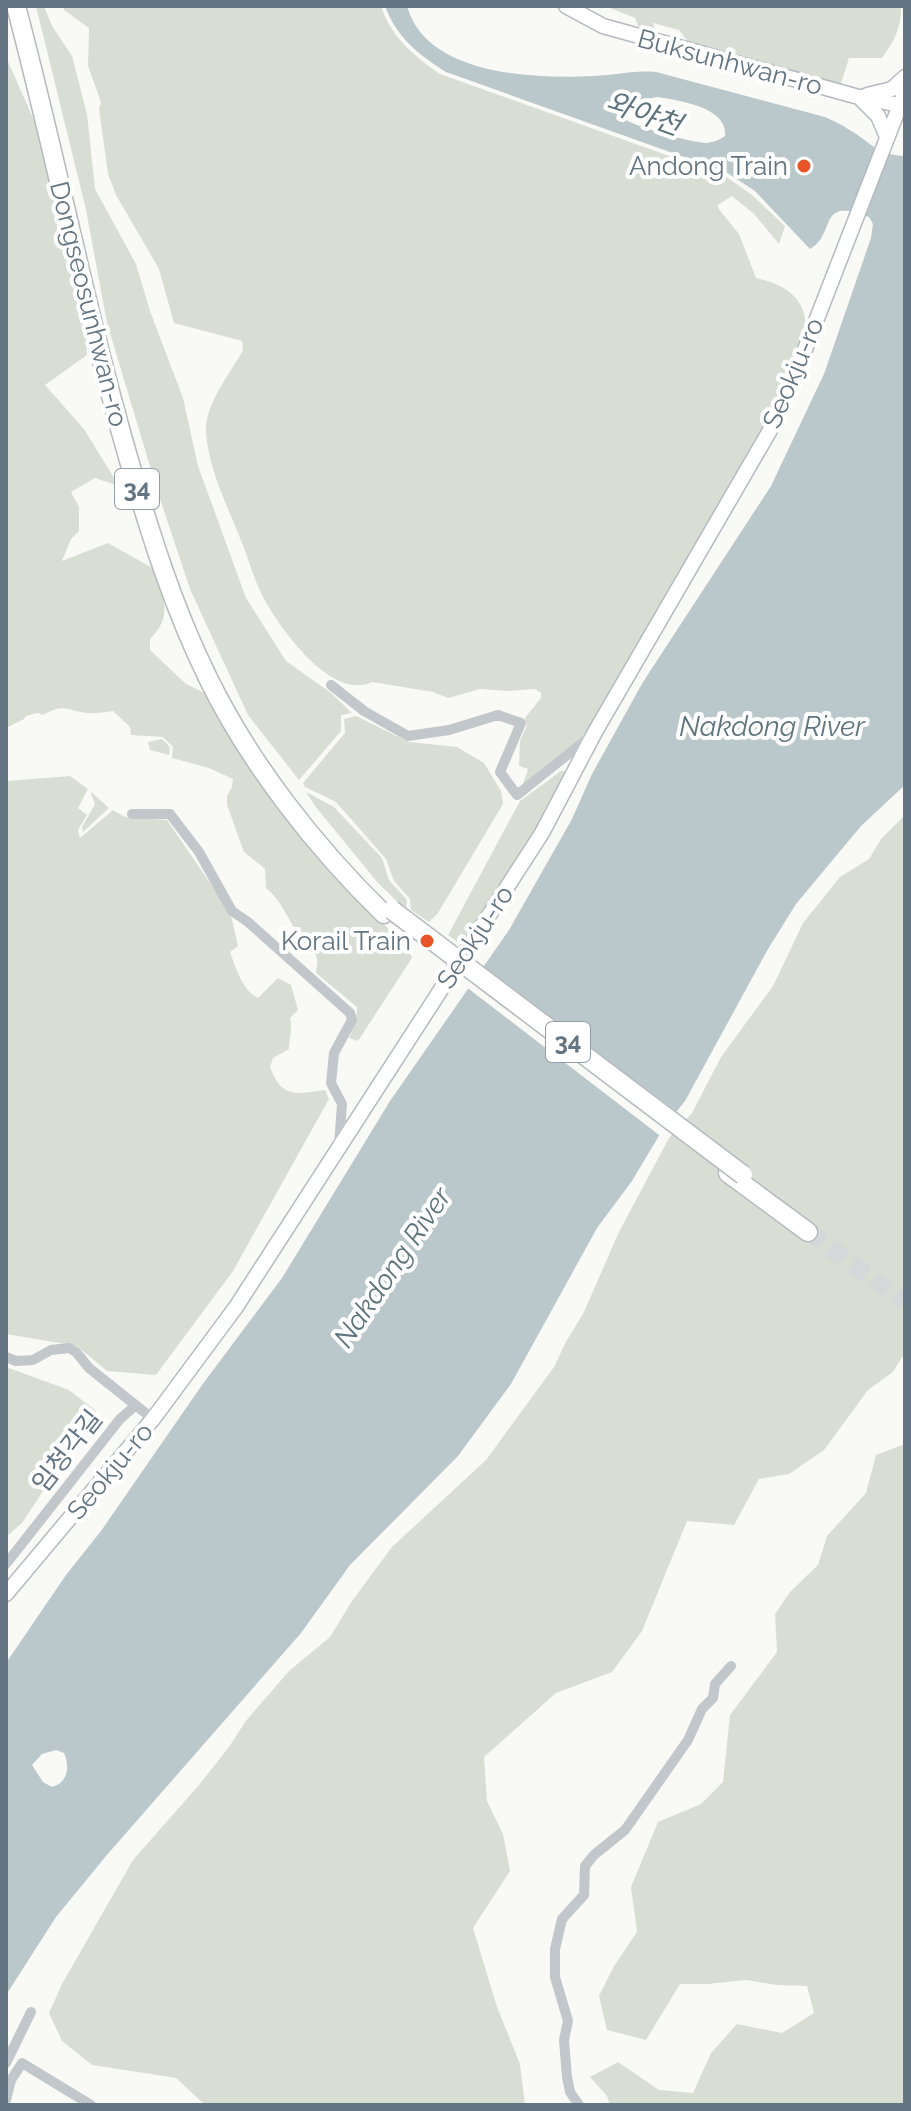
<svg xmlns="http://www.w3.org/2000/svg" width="911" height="2111" font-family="Raleway,'Noto Sans KR',sans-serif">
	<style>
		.green { fill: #d9ded5 }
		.water { fill: #bac7cb; fill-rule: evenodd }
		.pier { fill: #f9f9f6 }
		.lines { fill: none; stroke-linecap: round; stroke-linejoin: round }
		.highway-tunnel { stroke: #d4d8d9; stroke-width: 18; stroke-dasharray: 18 9; stroke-linecap: butt }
		.secondary-casing { stroke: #b4babf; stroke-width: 17 }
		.highway-casing { stroke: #b5babd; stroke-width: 21 }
		.street { stroke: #c2c7cb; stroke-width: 10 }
		.secondary { stroke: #fff; stroke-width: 14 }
		.highway { stroke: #fff; stroke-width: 18 }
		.highway-bridge-casing { stroke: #b5babd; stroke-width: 21; stroke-linecap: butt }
		.highway-bridge { stroke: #fff; stroke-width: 18 }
		.poi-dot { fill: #e75428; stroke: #fff; stroke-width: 3 }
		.labels { text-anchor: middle; stroke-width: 8; stroke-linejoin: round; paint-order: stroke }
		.shield { fill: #fff; stroke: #929ea8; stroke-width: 2 }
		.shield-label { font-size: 24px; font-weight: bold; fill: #637482 }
		.street-label { font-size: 26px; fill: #637482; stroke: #fff }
		.poi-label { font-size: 26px; fill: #637482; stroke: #fff; text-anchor: end }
		.water-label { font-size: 28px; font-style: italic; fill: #5e747c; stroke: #fff }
	</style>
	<rect width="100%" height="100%" fill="#f9f9f6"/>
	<path class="green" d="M36,6H44L52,26L72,56L87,114L95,189L136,264L150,311L183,398L198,466L246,598L286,661L331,693L352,713L341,715V731L299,780L248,715L190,589L158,493L107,323L86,210Z
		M63,6H381C391,37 414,56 440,74L725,176L752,195L785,226L779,244L754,214L732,196L718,205V208L739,234L756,278C785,284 809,299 805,332L765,427L588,732L523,784L528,769L519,766L520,741L527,725L525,718L541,698V693L535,689L507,691L480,689L448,698L433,692L372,682C331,701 281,629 264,599C255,582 249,561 242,543C228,507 209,471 206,433C204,405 230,374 243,350L242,341L174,323L159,269L116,195L108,174L99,109L101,102L88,66L89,28L64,10Z
		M605,6H897L901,8C901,29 894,41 882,58H849L840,87L689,43L679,30L653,23L657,35L640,30L635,18Z
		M6,57L52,161L86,339L87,355L45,385L84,429L119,486L95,478L71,492L79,507V531L71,539L62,561L108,543L156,570C162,599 174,615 150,639V650L186,684L207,694L276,800L337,878L408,948L412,958L358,1041L349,1038L356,1022L357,1007L316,973C316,968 318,964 317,959C315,949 305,946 301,939C289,922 283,902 266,888L265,869L244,852L227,805V796L232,787L233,779L209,768L172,758L173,747L163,737L131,735L130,727L113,711C105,712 95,714 87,713C65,710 65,703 43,715L38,713L26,716L24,719L6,728Z
		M356,716L409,742L457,747L484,763L501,791L503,804L438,913L429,922L411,910L410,899L394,881L386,859L336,802L305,787L303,783L345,733L344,719Z
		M162,739L170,747L169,755L150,750L148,742Z
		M561,771H566L550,805L463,946L448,935L520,801Z
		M70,776L88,789L78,808L87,815L78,830L80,838L113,810L125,817L167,820L225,905L232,919L238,946L230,952C236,968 242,990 258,998L278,978L291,985L298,1010L290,1018C293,1030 289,1037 289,1049L273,1058L270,1067C282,1099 296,1094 325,1090L329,1099L233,1271L156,1375L107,1371L77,1346L6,1334V781Z
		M90,791L109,808L83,832L82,827L95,804Z
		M306,792L334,807L382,858L389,880L407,900L406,910L378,883L315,806Z
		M905,815V1352L893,1372L868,1390L824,1450L789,1474L759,1479L734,1525L687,1521L642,1631L612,1672L556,1693L484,1757L487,1801L503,1834L510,1871L473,1928L497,2007L520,2064L525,2105H205L176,2078L92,2065L62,2041L49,2013L62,1984L133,1860L199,1785L229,1747L245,1722L289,1671L330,1637L352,1601L392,1547L486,1460L554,1367L567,1340L583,1314L619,1232L669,1138L692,1113L721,1057L773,986L803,923L840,877L869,859L881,839Z
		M6,1367L69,1390L96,1411L22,1523L6,1537Z
		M905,1444V2105H610L607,2096L590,2077L618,2062L659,2090L693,2093L711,2053L737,2024L782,2033L814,2013L807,1986L777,1985L746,1980L708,1984H680L646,2040L607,2030L599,1996L614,1966L637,1932L631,1887L658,1822L701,1804L723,1782L730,1715L777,1652L775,1614L790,1592L818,1565L827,1536L866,1493L876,1455Z"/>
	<path class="water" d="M385,6H407C426,76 535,79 594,76C616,75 635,70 656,72L825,117C833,121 841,124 848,129C871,142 876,155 905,156V785L861,826L796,904L768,949L685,1101L663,1129L632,1181L597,1228L511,1384L458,1456L350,1565L301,1633L106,1856L56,1917L6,1995V1663L66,1575L101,1531L202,1385L282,1278L390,1101L509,930L572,819L592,774L643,682L771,486L824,374L871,238L873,224L869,217C816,196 837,234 810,249L755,191L726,172L446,72C418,54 397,38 385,6ZM658,97C680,101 728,107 725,136C719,140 714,142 707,143C692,143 637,127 624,119L623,109L631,101ZM56,1750L64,1753C70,1766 68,1783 52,1787L43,1782L32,1765L42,1754Z"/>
	<path class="pier" d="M478,966L680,1114L663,1138L465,986Z"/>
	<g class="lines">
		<path class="highway-tunnel" d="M808,1232L905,1302"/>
		<defs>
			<path id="secondary" d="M566,6L603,26L855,96L899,105
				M867,95L892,89L905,77
				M861,99L878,116L887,137
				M6,1594L153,1419L236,1307L542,833L595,732L769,432L797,370L905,92"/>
			<path id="highway" d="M16,6C56,156 85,308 128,457C150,533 173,607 208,678C250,764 316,848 384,914
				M728,1173L808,1232"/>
		</defs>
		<use href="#secondary" class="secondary-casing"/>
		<use href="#highway" class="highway-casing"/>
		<path class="street" d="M331,685L364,711L408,736L449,730L498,715L521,723L500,772L517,795L591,736
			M132,814H170L199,852L232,911L248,922L350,1013L352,1020L334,1053L331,1083L342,1104L339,1145
			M6,1357L16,1361L33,1360L51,1350L69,1348L76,1352L89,1368L153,1419
			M6,1564L120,1419L136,1405
			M6,2063L31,2012
			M6,2100L11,2080L22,2063L91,2105
			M579,2105L570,2092L567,2077L564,2040L568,2021L555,1977V1949L562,1919L584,1895L585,1866L594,1855L625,1830L688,1740L702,1709L713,1698L715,1684L731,1666"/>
		<use href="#secondary" class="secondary"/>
		<use href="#highway" class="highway"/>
		<defs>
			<path id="highway-bridge" d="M392,910L743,1175"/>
		</defs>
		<use href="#highway-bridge" class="highway-bridge-casing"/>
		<use href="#highway-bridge" class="highway-bridge"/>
	</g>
	<g class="poi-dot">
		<circle cx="804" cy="166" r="8"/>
		<circle cx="427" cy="941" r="8"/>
	</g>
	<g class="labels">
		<g class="shield">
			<rect x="115" y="469" width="44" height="40" rx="6"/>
			<rect x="546" y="1022" width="44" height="40" rx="6"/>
		</g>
		<g class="shield-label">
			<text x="137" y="497">34</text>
			<text x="568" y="1050">34</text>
		</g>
		<g class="street-label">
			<text transform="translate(730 62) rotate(15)" y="9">Buksunhwan-ro</text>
			<text transform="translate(89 304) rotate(76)" y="9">Dongseosunhwan-ro</text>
			<text transform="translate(793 373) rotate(-67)" y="9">Seokju-ro</text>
			<text transform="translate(475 937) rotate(-57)" y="9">Seokju-ro</text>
			<text transform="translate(67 1451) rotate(-52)" y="9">임청각길</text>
			<text transform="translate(110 1471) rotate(-50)" y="9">Seokju-ro</text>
		</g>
		<g class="poi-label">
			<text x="788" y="175">Andong Train</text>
			<text x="411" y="950">Korail Train</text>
		</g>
		<g class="water-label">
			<text transform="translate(644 113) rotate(20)" y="10">와야천</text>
			<text x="772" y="736">Nakdong River</text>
			<text transform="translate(392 1267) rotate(-56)" y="10">Nakdong River</text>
		</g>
	</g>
	<rect width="911" height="2111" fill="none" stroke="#637482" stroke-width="16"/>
</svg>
